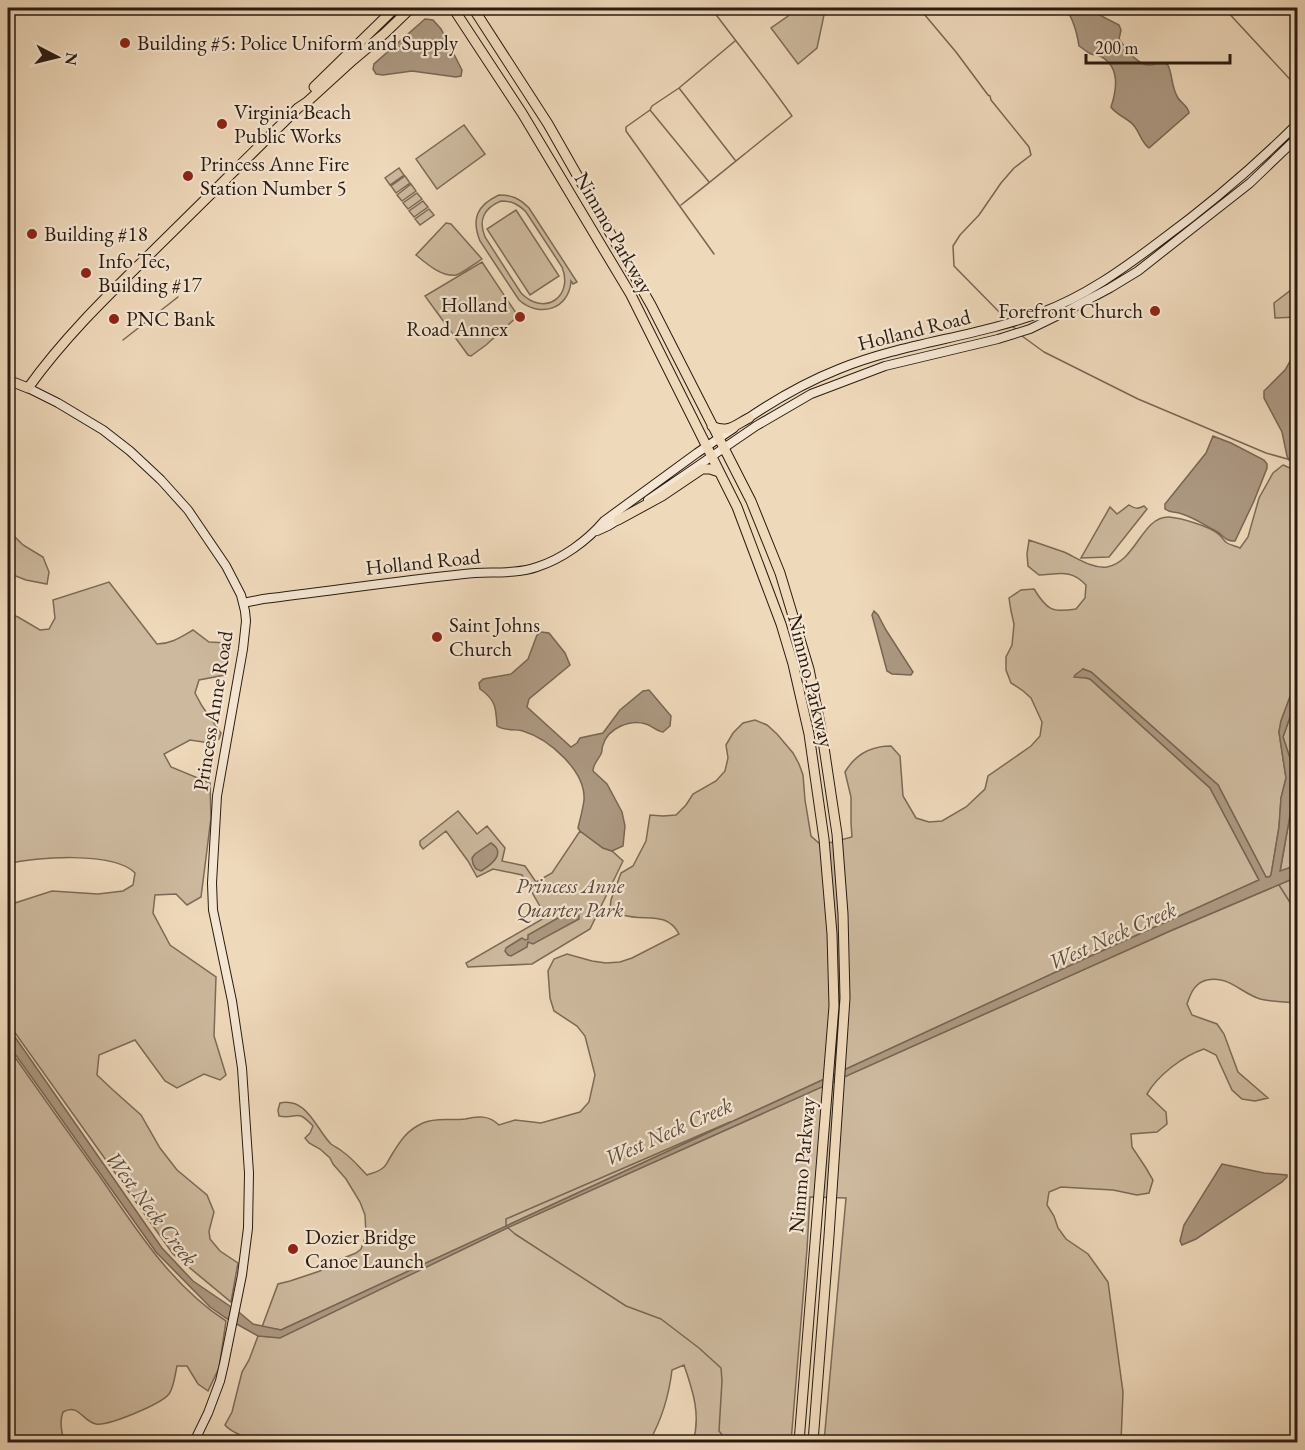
<svg xmlns="http://www.w3.org/2000/svg" width="1305" height="1450" font-family="'EB Garamond',serif">
	<style>
		.green { fill: #cdb99e; stroke: #7b6a57; stroke-width: 1.5; fill-rule: evenodd }
		.water { fill: #ac9881; stroke: #786654; stroke-width: 1.5 }
		.lines { fill: none; stroke-linecap: round; stroke-linejoin: round }
		.stream { stroke: #786654; stroke-width: 1.5 }
		.secondary-casing { stroke: #291b10; stroke-width: 10 }
		.trunk-casing { stroke: #291b10; stroke-width: 11 }
		.secondary { stroke: #f5e6d3; stroke-width: 8 }
		.trunk { stroke: #efd9bb; stroke-width: 9 }
		.poi-dot { fill: #8f2418; stroke: #f5e6d3; stroke-width: 2 }
		.labels { text-anchor: middle; stroke-width: 4.5; stroke-linejoin: round; paint-order: stroke }
		.poi-label { font-size: 21px; fill: #291b10; stroke: #f5e6d3; text-anchor: start }
		.street-label { font-size: 21px; fill: #291b10; stroke: #f5e6d3 }
		.park-label { font-size: 21px; font-style: italic; fill: #5a4a3b; stroke: #f5e6d3 }
		.water-label { font-size: 22px; font-style: italic; fill: #5d4d3d; stroke: #f5e6d3 }
	</style>
	<rect width="100%" height="100%" fill="#efd9bb"/>
	<filter id="stains"><feTurbulence type="fractalNoise" baseFrequency=".00333" numOctaves="4"/><feColorMatrix values="0 0 0 0 .2 0 0 0 0 .09 0 0 0 0 .02 0 0 0 .5 -.17"/></filter>
	<radialGradient id="worn" r=".72"><stop offset=".6" stop-color="#630" stop-opacity="0"/><stop offset="1" stop-color="#630" stop-opacity=".3"/></radialGradient>
	<path class="green" d="M789,8H818L824,15L817,48L798,64L771,28L788,16Z
		M464,125L485,154L437,189L416,159Z
		M399,168L404,175L390,185L385,178Z
		M405,176L410,183L396,193L391,186Z
		M411,184L416,191L402,201L397,195Z
		M417,193L422,199L408,209L403,203Z
		M499,195C512,195 519,198 529,208L577,282L573,284L571,281C569,310 539,318 519,300L480,241C471,219 477,205 499,195ZM501,201C512,201 518,204 526,212L562,267C574,297 544,317 521,293L485,237C478,220 484,208 501,201Z
		M423,201L428,207L414,217L409,211Z
		M429,209L434,215L420,225L415,219Z
		M516,210L559,276L530,295L487,229Z
		M446,223L451,224L482,259C476,263 462,273 456,275C441,277 426,263 416,255Z
		M482,262L518,316L486,345L471,356L468,355L425,296Z
		M1291,290L1297,294V317L1275,318L1274,303Z
		M1283,465L1297,471V678L1281,721L1279,732L1286,778L1281,798L1279,827L1271,875L1269,877H1266L1218,785L1091,672L1083,669L1086,678L1090,679L1210,788L1259,880L1082,960L281,1330L262,1327L278,1284L290,1281L320,1271L331,1263L356,1253L361,1249L366,1235L365,1215L360,1202L346,1179L333,1164L330,1158L320,1149L309,1143L305,1138L310,1133L313,1126C295,1107 298,1120 279,1116L278,1110L280,1103C307,1097 316,1129 331,1144C335,1147 340,1149 343,1152C352,1158 359,1167 367,1175C372,1173 379,1172 384,1167C387,1164 389,1159 391,1156C400,1141 407,1130 423,1123C436,1117 451,1121 465,1119C478,1116 489,1115 499,1125L515,1120L541,1123L580,1112L589,1102L595,1075L585,1036L577,1026L554,1011L550,998L548,971L554,959L567,954L592,961L606,963L620,962L632,958L679,934C666,910 645,922 623,915C618,914 614,910 610,908L611,900L621,873L633,866L646,841L650,815L663,816L676,815L686,805L693,794L716,781L725,771L728,758L726,745L733,733L743,723L755,720L767,725L777,734L793,753L799,764L803,775L805,800L811,836L821,845L852,837L851,823V797L845,772C855,755 871,746 891,746L900,756L903,796L916,818L929,822L942,821L966,807L985,789L988,776L1031,746L1040,736L1042,722L1031,698L1022,690L1011,683L1006,670V657L1012,645L1014,624L1011,611L1009,598L1021,590L1034,589C1047,610 1052,613 1076,609L1085,598L1086,585C1071,569 1060,574 1039,575L1028,566L1027,554L1029,540C1041,544 1052,548 1064,552C1077,558 1093,569 1107,567C1136,562 1142,516 1169,517C1181,518 1208,526 1217,533C1221,535 1223,540 1227,543C1230,545 1236,546 1240,548L1248,537L1259,498L1273,473Z
		M1129,505C1135,509 1138,509 1144,506L1147,509L1109,557L1081,558L1110,507L1117,514Z
		M8,530L23,545L43,557L49,572L47,584L26,580L8,573Z
		M109,582L157,644C171,644 181,637 193,630L209,642L227,643L225,675L199,680L195,693L202,706L221,733L219,739L210,743L190,740L164,754L171,767L210,783L211,818L201,897L187,905L176,894L155,895L153,913L170,945L216,977L214,1036L226,1075L220,1080L204,1074L177,1088L165,1081L135,1040L99,1055L97,1075L113,1090L141,1115L160,1148L177,1170L207,1195L214,1212L209,1231L210,1239L220,1251L238,1263L231,1302L173,1254L8,1023V909L15,903L52,891L98,894L123,891L133,885L135,873C114,851 35,857 8,864V613L18,617L40,630L49,629L55,618L53,600Z
		M1297,697V865L1280,872L1294,793L1295,774L1283,737Z
		M458,811L477,834L487,826L505,848L502,861L525,866L536,882L552,873L580,831L603,848L612,851L623,861L590,929L532,964L468,967L466,963L546,917L522,875L493,869L477,877L468,861L446,831L423,849L420,845V841Z
		M1297,877V1003C1286,1002 1271,1002 1260,999C1241,993 1228,975 1207,980C1195,983 1191,992 1187,1004L1192,1015L1217,1024L1224,1034L1238,1072L1268,1098L1255,1101L1242,1099L1232,1090L1216,1055L1204,1049C1183,1056 1158,1075 1147,1094L1166,1112L1167,1124L1157,1132L1131,1134L1132,1147L1146,1168L1153,1180L1149,1193L1137,1195L1113,1190L1061,1187L1049,1192L1047,1205L1054,1216L1058,1228L1066,1239L1088,1254L1108,1282L1123,1392L1121,1442H824L846,1198L810,1197L807,1249L791,1442H693C701,1415 693,1391 684,1365L672,1370C669,1395 661,1421 649,1442H412C401,1434 392,1437 380,1442H254C245,1436 231,1433 225,1425L232,1412L242,1372L249,1360L258,1336L280,1337L507,1228L1170,931Z
		M8,1047C39,1092 71,1136 103,1181C138,1232 173,1287 226,1321L219,1368L208,1391L198,1384L187,1366H177C175,1375 174,1387 169,1394C161,1404 109,1426 96,1424C82,1421 79,1403 63,1412C59,1422 62,1432 64,1442H8Z"/>
	<path class="water" d="M1065,8H1086L1119,25L1121,30L1119,39C1125,48 1137,65 1149,65C1156,65 1161,61 1168,65C1173,76 1171,87 1178,98C1182,104 1188,106 1189,113L1149,148C1142,143 1140,134 1135,127C1129,118 1117,116 1111,107C1117,89 1120,66 1100,56C1097,55 1093,55 1091,54C1087,52 1082,48 1079,46C1077,33 1073,18 1065,8Z
		M425,19L433,20L441,29L462,70L461,76L456,77L412,71L383,75L376,74L373,69L374,64Z
		M1297,349V466L1289,460L1287,456L1282,432L1264,398V391L1285,370Z
		M1213,436L1231,443L1264,460L1267,464V468L1254,501L1235,541C1225,542 1223,534 1214,530C1203,524 1191,516 1179,513C1173,511 1170,513 1165,509V504L1206,453Z
		M874,611L878,615L886,630L911,669L913,672L911,675L892,674L887,671L872,615Z
		M541,632L549,633L565,653L570,665L529,699L527,707L571,747L577,743L580,738L603,733L620,710L643,691L649,690L671,716L670,726L663,732C657,731 652,726 646,724C630,719 608,728 603,745C601,750 603,749 601,754C598,760 593,764 593,771L607,784L622,812L625,826L623,846L612,851L603,848L580,831L578,828C580,819 583,809 584,800C586,771 549,739 523,731C514,728 506,732 497,726C496,708 496,700 480,689L479,683L483,679L511,674L528,659L537,635Z
		M1083,669L1091,672L1218,785L1266,877H1269L1271,875L1279,827L1281,798L1286,778L1279,732L1281,721L1297,678V697L1283,737L1295,773L1294,793L1280,871L1297,865V877L1170,931L507,1228L280,1338L258,1336L226,1318L210,1307L156,1252L8,1044V1027L162,1248L193,1281L240,1313L253,1324L281,1330L1082,960L1259,880L1210,788L1090,679L1086,678L1074,677L1075,675Z
		M491,843C507,853 491,865 481,871L476,869L473,864L472,858L475,854Z
		M572,910H576L579,916V919L533,944L528,942L527,947L511,956L508,955L505,951L506,948L522,938L525,940L528,939V935Z
		M1222,1164L1264,1173L1287,1175V1177L1282,1182L1196,1239L1182,1245L1180,1241L1184,1225Z"/>
	<g class="lines">
		<path class="stream" d="M919,8L956,52L988,95L990,96L991,100L1029,147L1031,155L1014,168L1001,183L979,215L960,235L953,246L954,266L1007,320
			M1224,8L1298,88
			M679,88L735,160
			M650,110L709,182
			M681,205C718,176 754,146 792,116C766,79 738,44 711,8
			M714,254L626,131V127L650,110L652,106L679,88L735,41
			M1013,327L1016,329
			M1022,336L1044,352L1138,399L1266,453L1291,460
			M123,340L178,297
			M1279,885L1298,915
			M506,1226V1219L730,1122
			M507,1227L515,1234L626,1306L661,1319L699,1348L721,1368L722,1381L719,1431L728,1442"/>
		<defs>
			<path id="secondary" d="M28,388L58,403L103,430L130,451L161,480L188,510L226,566L241,595L245,611L246,621L243,649L217,796L212,883L213,910L232,1001L242,1068L249,1173L248,1228L242,1275L224,1364L220,1381L208,1413L194,1442
				M744,421C773,401 806,382 839,369C903,343 975,337 1040,313C1084,297 1123,269 1160,241C1209,205 1255,166 1298,123
				M648,500L756,426L811,394L885,366L998,339L1030,329L1065,312L1110,288L1138,271L1250,183L1298,137
				M597,531L608,526L621,518
				M243,603L263,599C330,591 397,581 464,574C488,571 514,575 537,567C562,559 587,541 604,521L697,453L734,428"/>
			<path id="trunk" d="M453,8L522,113L631,295L737,507L781,624L793,664L809,734L824,839L832,934L834,1006L799,1442
				M473,8L548,124L651,305L751,501L780,573L809,669L822,734L837,834L843,914L845,998L829,1236L813,1442
				M314,87L395,8
				M8,380L28,388C63,339 105,298 148,256C198,207 248,157 298,108L307,102L353,60L385,33L411,8
				M712,426C728,434 735,425 749,418
				M618,520L662,496L702,469H710L719,472"/>
		</defs>
		<use href="#secondary" class="secondary-casing"/>
		<use href="#trunk" class="trunk-casing"/>
		<use href="#secondary" class="secondary"/>
		<use href="#trunk" class="trunk"/>
	</g>
	<g class="poi-dot">
		<circle cx="125" cy="43" r="6"/>
		<circle cx="222" cy="124" r="6"/>
		<circle cx="188" cy="176" r="6"/>
		<circle cx="32" cy="234" r="6"/>
		<circle cx="86" cy="273" r="6"/>
		<circle cx="1155" cy="311" r="6"/>
		<circle cx="520" cy="317" r="6"/>
		<circle cx="114" cy="319" r="6"/>
		<circle cx="437" cy="637" r="6"/>
		<circle cx="293" cy="1249" r="6"/>
	</g>
	<g class="labels">
		<g class="poi-label">
			<text x="137" y="50">Building #5: Police Uniform and Supply</text>
			<text x="234" y="119">Virginia Beach<tspan x="234" dy="24">Public Works</tspan></text>
			<text x="200" y="171">Princess Anne Fire<tspan x="200" dy="24">Station Number 5</tspan></text>
			<text x="44" y="241">Building #18</text>
			<text x="98" y="268">Info Tec,<tspan x="98" dy="24">Building #17</tspan></text>
			<text x="508" y="312" text-anchor="end">Holland<tspan x="508" dy="24">Road Annex</tspan></text>
			<text x="1143" y="318" text-anchor="end">Forefront Church</text>
			<text x="126" y="326">PNC Bank</text>
			<text x="449" y="632">Saint Johns<tspan x="449" dy="24">Church</tspan></text>
			<text x="305" y="1244">Dozier Bridge<tspan x="305" dy="24">Canoe Launch</tspan></text>
		</g>
		<g class="street-label">
			<text transform="translate(614 233) rotate(60)" y="7">Nimmo Parkway</text>
			<text transform="translate(914 330) rotate(-14)" y="7">Holland Road</text>
			<text transform="translate(423 562) rotate(-6)" y="7">Holland Road</text>
			<text transform="translate(811 681) rotate(76)" y="7">Nimmo Parkway</text>
			<text transform="translate(213 711) rotate(-81)" y="7">Princess Anne Road</text>
			<text transform="translate(802 1165) rotate(-85)" y="7">Nimmo Parkway</text>
		</g>
		<g class="park-label">
			<text x="570" y="893">Princess Anne<tspan x="570" dy="24">Quarter Park</tspan></text>
		</g>
		<g class="water-label">
			<text transform="translate(1112 935) rotate(-24)" y="8">West Neck Creek</text>
			<text transform="translate(668 1131) rotate(-24)" y="8">West Neck Creek</text>
			<text transform="translate(152 1208) rotate(53)" y="8">West Neck Creek</text>
		</g>
	</g>
	<rect width="1305" height="1450" fill="none" stroke="#efd9bb" stroke-width="30"/>
	<rect x="9" y="9" width="1287" height="1432" fill="none" stroke="#291b10" stroke-width="3"/>
	<rect x="15" y="15" width="1275" height="1420" fill="none" stroke="#291b10" stroke-width="1.5"/>
	<g transform="translate(57 57) rotate(97)" stroke="#f5e6d3" stroke-width="4.5" paint-order="stroke">
	<path d="M0-4.5L10 22L0 15L-10 22Z" fill="#291b10"/>
	<text y="-9" font-size="16" font-weight="bold" text-anchor="middle" fill="#291b10">N</text>
	</g>
	<path d="M1086 54v9h144v-9" fill="none" stroke="#291b10" stroke-width="3"/>
	<text x="1095" y="54" font-size="18" fill="#291b10" stroke="#f5e6d3" stroke-width="4.5" paint-order="stroke">200 m</text>
	<rect width="100%" height="100%" filter="url(#stains)"/>
	<rect width="100%" height="100%" fill="url(#worn)"/>
</svg>
